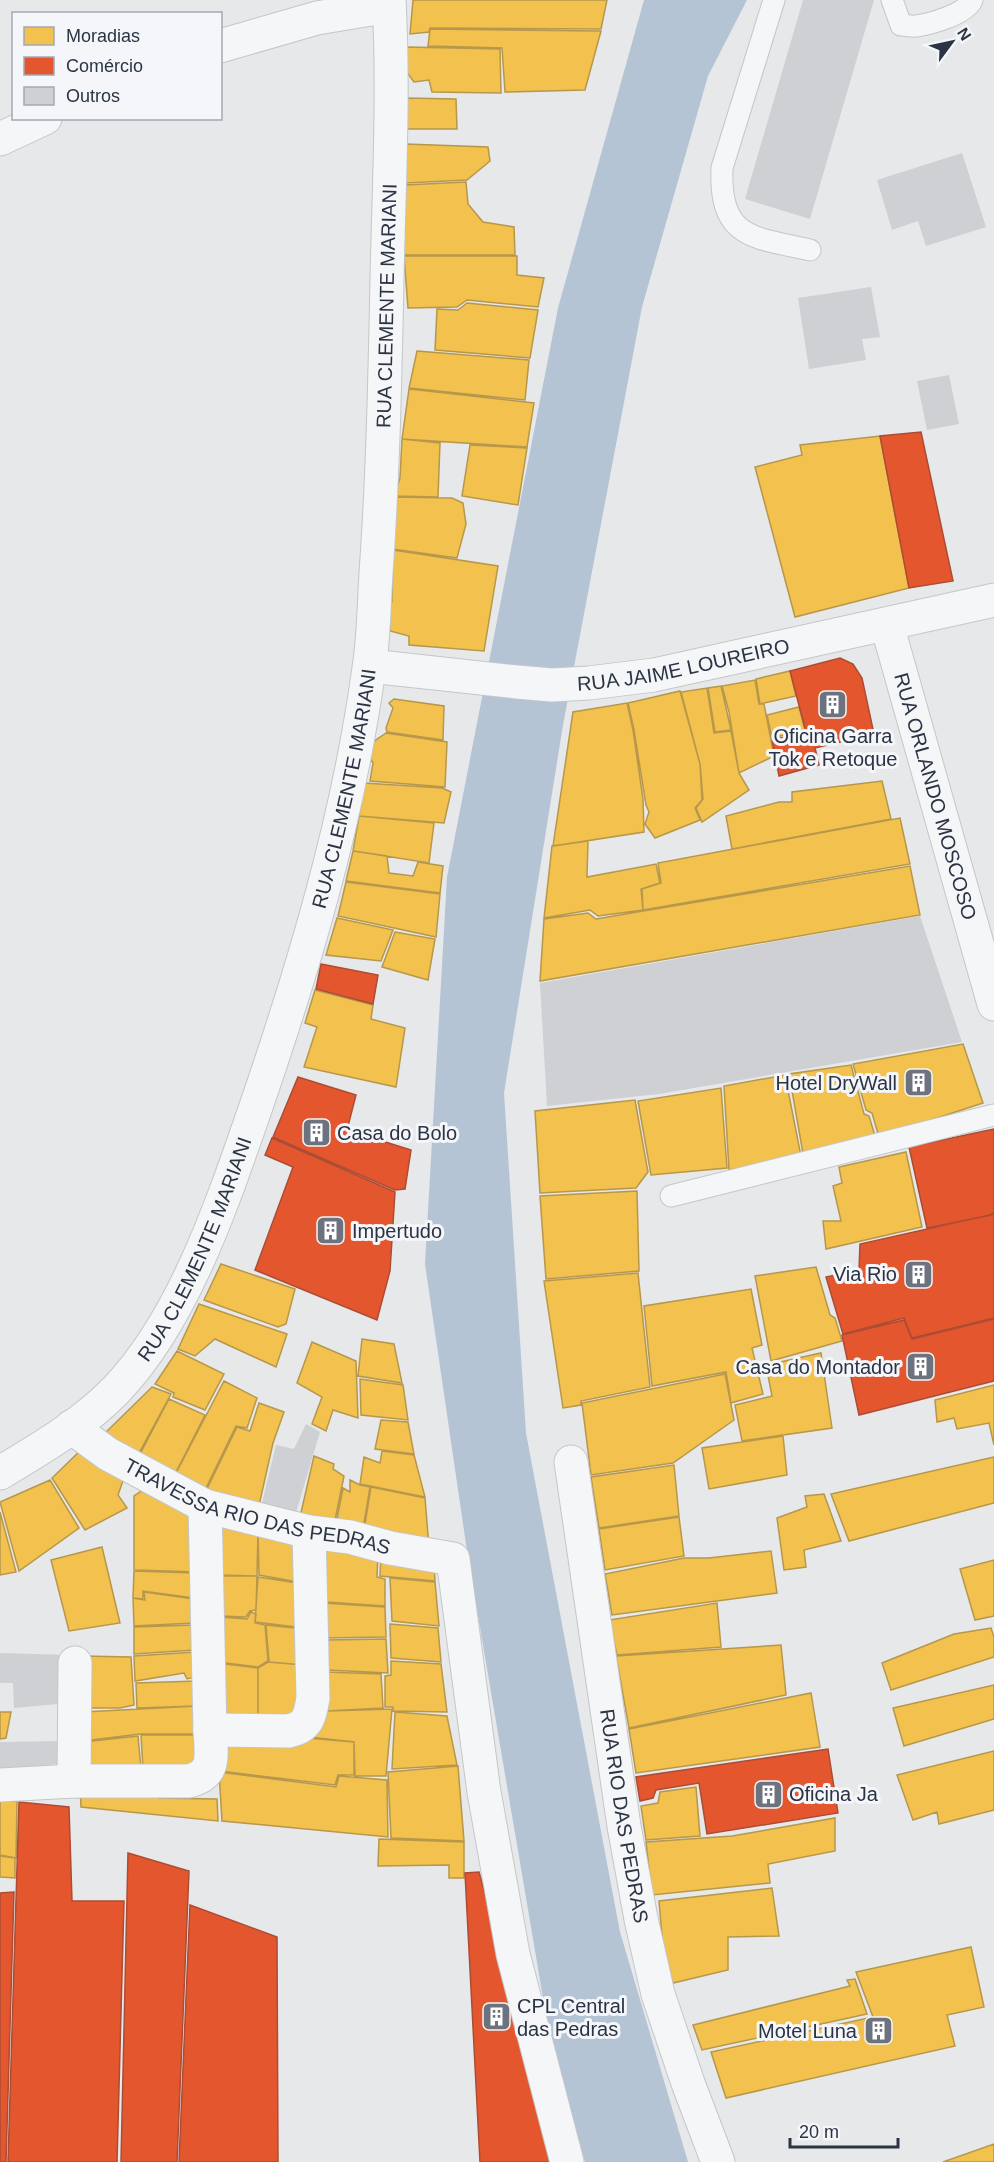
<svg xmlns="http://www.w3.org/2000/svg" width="994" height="2162" font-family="Arial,sans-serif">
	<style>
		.water { fill: #b4c4d5 }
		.homes { fill: #f2c14e; stroke: #b6974b; stroke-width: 1.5 }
		.shops { fill: #e4572e; stroke: #ac4c35; stroke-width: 1.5 }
		.building { fill: #ced0d3 }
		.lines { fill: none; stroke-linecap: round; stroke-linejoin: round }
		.service-casing { stroke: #c4c6c8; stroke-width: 23 }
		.minor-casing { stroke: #c4c6c8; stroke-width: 35 }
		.tertiary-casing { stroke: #c4c6c8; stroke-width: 35 }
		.service { stroke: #f5f6f7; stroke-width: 21 }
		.minor { stroke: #f5f6f7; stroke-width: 33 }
		.tertiary { stroke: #f5f6f7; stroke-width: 33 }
		.labels { text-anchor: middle; stroke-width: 6; stroke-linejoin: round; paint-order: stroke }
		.street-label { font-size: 20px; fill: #2b3445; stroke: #f4f6f9 }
		.poi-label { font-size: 20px; fill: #2b3445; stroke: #f4f6f9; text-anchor: end }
	</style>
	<rect width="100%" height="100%" fill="#e6e8ea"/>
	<path class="water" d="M644,0H747L708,76L642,307L563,725L504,1093L526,1433L620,1932L688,2162H585L549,2033L467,1551L425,1264L447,877L558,308Z"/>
	<path class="homes" d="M413,0H607L601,29L430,28L429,32L410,34Z
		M430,29L601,31L585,90L505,92L502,48L428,46Z
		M406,47L500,49L501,93L432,92L429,80L414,82L406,71Z
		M404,98L456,99L457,129H404Z
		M406,144L488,147L490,161L467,180L406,183Z
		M466,182L468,204L483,222L514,227L515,255H404L405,185Z
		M404,256H517V275L544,278L538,307L467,300L457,307L408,308Z
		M467,303L538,310L530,358L435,350L437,309L458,310Z
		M417,351L529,360L525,400L409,388Z
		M409,389L534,403L527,447L402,439Z
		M880,436L909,588L795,617L755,467L802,455L800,445Z
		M402,439L440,443L438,497L394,496L400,478Z
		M470,445L527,448L518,505L462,496Z
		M394,497L452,498L463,503L466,524L457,558L392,549Z
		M393,550L498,566L484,651L409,645V636L390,631L388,604L392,602Z
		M790,671L796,696L760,704L756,679Z
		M755,680L759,704H764L774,756L739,773L729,712L722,686Z
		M721,686L731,730L715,732L708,688Z
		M707,688L714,733L731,731L739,773L749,790L702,822L696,808L703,799L700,764L681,692Z
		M680,691L700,764L702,800L695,808L700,820L655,838L645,824L649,812L646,805L634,730L628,703Z
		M394,699L444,706L443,740L387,732L386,728L393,708L389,703Z
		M627,703L633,730L643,799L644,832L553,846L573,712Z
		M799,707L805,730L772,738L767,715Z
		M386,733L447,742L445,787L370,781L373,763L370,758L373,742Z
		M882,781L891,819L732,849L726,816L779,802H792V792Z
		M364,783L442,788L451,792L444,823L359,816Z
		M359,816L434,823L429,863L353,851Z
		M900,818L910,864L643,910L642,889L661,883L658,863Z
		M588,841L587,877L656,864L660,883L641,889L643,910L598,916L590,910L544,918L552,846Z
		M353,851L387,856L389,873L413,876L418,862L443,866L440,893L346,881Z
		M910,866L920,915L540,981L544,919L588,913L596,919Z
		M346,882L440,894L436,937L338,916Z
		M337,918L393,930L381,961L326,955Z
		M395,932L435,939L428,980L382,967Z
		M315,990L373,1005L371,1019L405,1028L396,1087L304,1067L317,1027L305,1023Z
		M963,1044L983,1103L879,1137L872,1113L866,1110L853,1064Z
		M851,1065L864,1114L869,1116L876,1139L804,1159L789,1074Z
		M785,1075L802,1161L729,1170L724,1086Z
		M721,1088L727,1168L651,1175L638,1101Z
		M635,1100L648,1172L636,1188L540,1193L535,1111Z
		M906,1152L922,1227L826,1249L823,1221H841L833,1186L842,1183L839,1167Z
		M637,1191L639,1271L546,1279L540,1196Z
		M221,1264L295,1289L286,1324L278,1327L204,1300Z
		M816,1267L830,1315L835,1318L842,1341L771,1361L755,1276Z
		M638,1273L650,1387L581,1401V1405L563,1408L544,1281Z
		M751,1289L762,1345L752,1348L763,1394L731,1403L726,1372L652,1386L644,1306Z
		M199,1304L287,1334L276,1367L215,1339L195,1356L178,1349Z
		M362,1339L394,1344L402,1383L358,1376Z
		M312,1342L356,1361L358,1418L333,1410L326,1431L312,1424L322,1397L297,1383Z
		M177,1351L224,1374L205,1410L173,1397L174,1393L155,1384Z
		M821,1353L832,1428L742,1441L735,1405L772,1396L766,1365Z
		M725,1374L734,1420L673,1463L591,1475L582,1403Z
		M360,1379L403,1385L408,1420L361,1415Z
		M224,1381L257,1398L247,1428L236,1426L205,1490L174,1477Z
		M994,1385V1445L989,1423L957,1429L954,1418L937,1422L935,1400Z
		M152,1387L171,1394L139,1453L105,1433Z
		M169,1399L205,1415L175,1474L140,1454Z
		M259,1403L284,1412L273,1443L258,1510L206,1491L237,1427L250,1431Z
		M381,1420L408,1422L414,1454L375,1449Z
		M783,1436L787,1475L709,1489L702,1448Z
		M84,1447L125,1475L118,1495L127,1508L85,1530L52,1478Z
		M382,1451L414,1455L425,1497L360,1484L364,1457L380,1463Z
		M314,1456L334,1464L333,1469L344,1476L334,1525L300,1517Z
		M994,1457V1503L849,1541L831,1494Z
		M674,1465L679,1516L599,1528L591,1477Z
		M50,1480L79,1528L19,1571L0,1502Z
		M350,1480L360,1485L370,1487L363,1529L336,1524L343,1488L350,1492Z
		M152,1484L197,1506V1572L134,1570V1496Z
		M371,1487L425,1498L429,1547L364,1530Z
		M824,1494L841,1541L804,1550L806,1567L784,1570L777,1518L807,1507L805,1496Z
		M0,1512L16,1572L0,1575Z
		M679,1517L684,1556L605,1570L599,1529Z
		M219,1522L258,1532L257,1576L218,1575Z
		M258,1533L298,1538L303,1583L259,1575Z
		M102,1547L120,1623L69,1631L51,1560Z
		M320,1549L378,1554L377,1577L385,1579V1606L325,1602Z
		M771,1551L777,1593L612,1615L605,1574L684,1558H709Z
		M381,1555L434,1566L435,1581L380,1576Z
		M994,1560V1616L975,1620L960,1569Z
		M134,1571L197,1573L194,1598L143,1591V1599L133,1598Z
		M219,1576H257L256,1610L250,1611L246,1617L221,1616Z
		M258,1577L304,1584V1628L255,1622Z
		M390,1578L435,1582L439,1626L392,1621Z
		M144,1592L194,1599V1623L134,1626L133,1598L145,1600Z
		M324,1603L385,1607L386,1637L324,1638Z
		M717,1603L721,1647L617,1655L609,1620Z
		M251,1612L256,1614L255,1623L265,1625L268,1661L258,1667L218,1662L221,1617L247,1619Z
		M390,1624L438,1628L441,1662L391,1658Z
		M194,1625L195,1650L134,1654V1627Z
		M266,1625L304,1629L303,1665L269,1662Z
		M991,1628L994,1637V1657L891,1690L882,1663L954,1634Z
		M386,1639L388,1673L327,1670L326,1640Z
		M781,1645L786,1695L629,1728L616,1656Z
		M195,1652V1677L187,1679L184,1673L135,1681L134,1656Z
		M82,1656L131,1657L134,1705L120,1708H84Z
		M391,1661L441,1664L447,1712L393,1711V1707H385V1676L391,1675Z
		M268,1662L303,1665L295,1725L258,1722V1668Z
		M217,1663L258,1668V1723L217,1721Z
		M326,1672L381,1674L383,1708L327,1711Z
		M197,1681V1706L137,1708L136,1683Z
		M994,1685V1719L904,1746L893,1708Z
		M811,1693L820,1747L636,1773L629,1729Z
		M197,1706L200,1734H140L83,1741V1712Z
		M392,1709L386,1776H355L354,1742L309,1737L327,1711Z
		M0,1712H11L6,1738L0,1739Z
		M395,1712L447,1716L457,1765L392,1769Z
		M141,1735H199L200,1774L143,1768Z
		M138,1736L141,1768L84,1769L83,1742Z
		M307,1738L354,1742V1775H338L335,1785L220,1771L221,1742Z
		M994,1751V1810L939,1824L937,1812L913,1820L897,1775Z
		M458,1766L464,1841L391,1838L388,1772Z
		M219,1772L336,1787L339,1776L387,1780L388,1837L222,1821Z
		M80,1786L157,1790L159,1798L217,1799L218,1821L81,1807Z
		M696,1787L700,1836L646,1840L641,1806L658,1803L660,1792Z
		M0,1801H17L16,1858L0,1855Z
		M835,1818V1851L768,1864L770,1883L652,1895L646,1842L732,1836Z
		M379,1839L464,1842V1878H449V1865L378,1866Z
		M0,1856L15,1858V1878L0,1877Z
		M772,1888L779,1936L728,1937V1970L673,1983L664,1960L659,1901Z
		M971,1947L984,2007L947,2015L955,2046L726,2098L711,2052L873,2017L856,1972Z
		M855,1979L867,2014L702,2050L693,2025L850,1986L847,1980Z
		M994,2144V2162H943Z"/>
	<path class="shops" d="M921,432L953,581L909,588L880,436Z
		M840,658L853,664L862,678L874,734L815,748L819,765L779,776L772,740L806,732L790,671Z
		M321,964L378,975L373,1004L316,989Z
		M298,1077L356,1095L347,1130L411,1150L405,1189L395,1190L273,1137Z
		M994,1129V1212L991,1215L927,1228L909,1147Z
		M272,1138L395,1192L390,1271L377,1320L255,1270L293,1167L265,1155Z
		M994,1214V1318L912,1338L904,1318L843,1334L826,1277L859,1270L860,1244Z
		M994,1319V1381L859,1415L842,1335L904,1320L912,1339Z
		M828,1749L838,1813L707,1834L699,1783L656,1790L653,1798L640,1801L636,1777Z
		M19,1802L69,1807L72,1901H124L117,2162H8Z
		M128,1853L189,1871L177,2162H121Z
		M479,1872L559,2162H480L465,1873Z
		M14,1892L6,2162H0V1893Z
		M190,1905L277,1937L278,2162H179Z"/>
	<path class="building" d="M803,0H874L810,219L745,199Z
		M962,153L986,227L926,246L918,221L892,230L877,180Z
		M871,287L880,337L862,339L866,360L809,369L798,298Z
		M949,375L959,424L927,430L917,381Z
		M920,916L962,1042L659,1094L547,1106L540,983Z
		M306,1424L320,1432L295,1516L260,1511L276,1445L294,1449Z
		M0,1653L71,1655L69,1703L14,1708L13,1683H0Z
		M68,1741L66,1763L0,1770V1742Z"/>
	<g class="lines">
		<defs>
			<path id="service" d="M774,0L722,168C719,239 753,237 810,250
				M892,0L901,25C906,25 911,27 916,26C931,24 966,14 972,0
				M671,1196L994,1115"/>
			<g id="minor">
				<path d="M220,46L317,18L389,6"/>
				<path d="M0,139L45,118"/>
				<path id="s1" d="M887,625L994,1004"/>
				<path id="s2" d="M370,666L517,682L552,685L589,683L654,675L994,600"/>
				<path id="s3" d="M71,1427L108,1454L205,1506L309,1532L350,1537L390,1548L453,1559L484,1792L513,1954L567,2162"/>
				<path id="s4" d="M571,1462L624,1826L641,1919L658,1994L688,2083L718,2162"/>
				<path d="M205,1506L210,1730"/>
				<path d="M74,1781L75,1663"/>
				<path d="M0,1785L74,1781H188C217,1775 211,1754 210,1730L288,1731C308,1727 310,1717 313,1698L309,1532"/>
			</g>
			<g id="tertiary">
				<path id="s5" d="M0,1473C40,1449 83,1424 116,1390C182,1321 220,1210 251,1121C302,974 348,822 369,668C374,637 374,604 376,573C383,475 385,377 387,278C389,186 394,92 389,0"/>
			</g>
		</defs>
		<use href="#service" class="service-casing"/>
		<use href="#minor" class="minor-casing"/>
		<use href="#tertiary" class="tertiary-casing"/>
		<use href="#service" class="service"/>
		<use href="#minor" class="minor"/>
		<use href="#tertiary" class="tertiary"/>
	</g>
	<defs>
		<symbol id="building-square" viewBox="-11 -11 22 22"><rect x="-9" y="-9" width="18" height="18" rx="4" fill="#6c737f" stroke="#f4f6f9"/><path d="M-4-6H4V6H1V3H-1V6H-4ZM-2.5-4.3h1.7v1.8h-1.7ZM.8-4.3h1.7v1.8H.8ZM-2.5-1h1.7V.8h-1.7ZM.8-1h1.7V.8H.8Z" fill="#fff"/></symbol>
	</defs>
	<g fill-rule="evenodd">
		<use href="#building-square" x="816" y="688" width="33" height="33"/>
		<use href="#building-square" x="902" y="1066" width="33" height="33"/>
		<use href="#building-square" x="300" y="1116" width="33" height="33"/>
		<use href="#building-square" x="314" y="1214" width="33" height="33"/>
		<use href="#building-square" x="902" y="1258" width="33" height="33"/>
		<use href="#building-square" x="904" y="1350" width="33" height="33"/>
		<use href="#building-square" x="752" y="1778" width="33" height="33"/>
		<use href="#building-square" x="480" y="2000" width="33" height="33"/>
		<use href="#building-square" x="862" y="2014" width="33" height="33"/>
	</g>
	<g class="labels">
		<g class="street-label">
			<text dy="7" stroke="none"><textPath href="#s5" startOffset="1278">RUA CLEMENTE MARIANI</textPath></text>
			<text dy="7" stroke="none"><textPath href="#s2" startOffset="316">RUA JAIME LOUREIRO</textPath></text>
			<text dy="7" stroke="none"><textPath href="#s5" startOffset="792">RUA CLEMENTE MARIANI</textPath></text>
			<text dy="7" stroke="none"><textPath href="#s1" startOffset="178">RUA ORLANDO MOSCOSO</textPath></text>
			<text dy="7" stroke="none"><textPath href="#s5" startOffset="306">RUA CLEMENTE MARIANI</textPath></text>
			<text dy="7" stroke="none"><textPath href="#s3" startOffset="206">TRAVESSA RIO DAS PEDRAS</textPath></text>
			<text dy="7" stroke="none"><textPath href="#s4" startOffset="358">RUA RIO DAS PEDRAS</textPath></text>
		</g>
		<g class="poi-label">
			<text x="833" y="743" text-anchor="middle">Oficina Garra<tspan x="833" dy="23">Tok e Retoque</tspan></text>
			<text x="897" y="1090">Hotel DryWall</text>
			<text x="337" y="1140" text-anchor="start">Casa do Bolo</text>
			<text x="352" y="1238" text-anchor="start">Impertudo</text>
			<text x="897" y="1281">Via Rio</text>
			<text x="900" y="1374">Casa do Montador</text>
			<text x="789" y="1801" text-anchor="start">Oficina Ja</text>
			<text x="517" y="2013" text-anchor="start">CPL Central<tspan x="517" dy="23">das Pedras</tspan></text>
			<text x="857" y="2038">Motel Luna</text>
		</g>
	</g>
	<rect x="12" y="12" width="210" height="108" fill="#f4f6f9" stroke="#a4a8b1" stroke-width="1.5"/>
	<rect x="24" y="27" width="30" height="18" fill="#f2c14e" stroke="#a4a8b1" stroke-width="1.5"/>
	<text x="66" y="42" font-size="18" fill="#2b3445">Moradias</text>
	<rect x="24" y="57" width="30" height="18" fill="#e4572e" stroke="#a4a8b1" stroke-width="1.5"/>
	<text x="66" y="72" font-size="18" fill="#2b3445">Comércio</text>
	<rect x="24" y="87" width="30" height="18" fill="#ced0d3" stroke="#a4a8b1" stroke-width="1.5"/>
	<text x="66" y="102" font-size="18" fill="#2b3445">Outros</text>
	<g transform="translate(952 42) rotate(57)" stroke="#f4f6f9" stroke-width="4.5" paint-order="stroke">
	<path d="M0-4.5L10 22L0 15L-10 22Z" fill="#2b3445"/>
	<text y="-9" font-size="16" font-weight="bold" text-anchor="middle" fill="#2b3445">N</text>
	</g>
	<path d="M790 2138v9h108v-9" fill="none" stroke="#2b3445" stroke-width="3"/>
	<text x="799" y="2138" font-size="18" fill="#2b3445" stroke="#f4f6f9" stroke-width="4.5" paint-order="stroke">20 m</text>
</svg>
